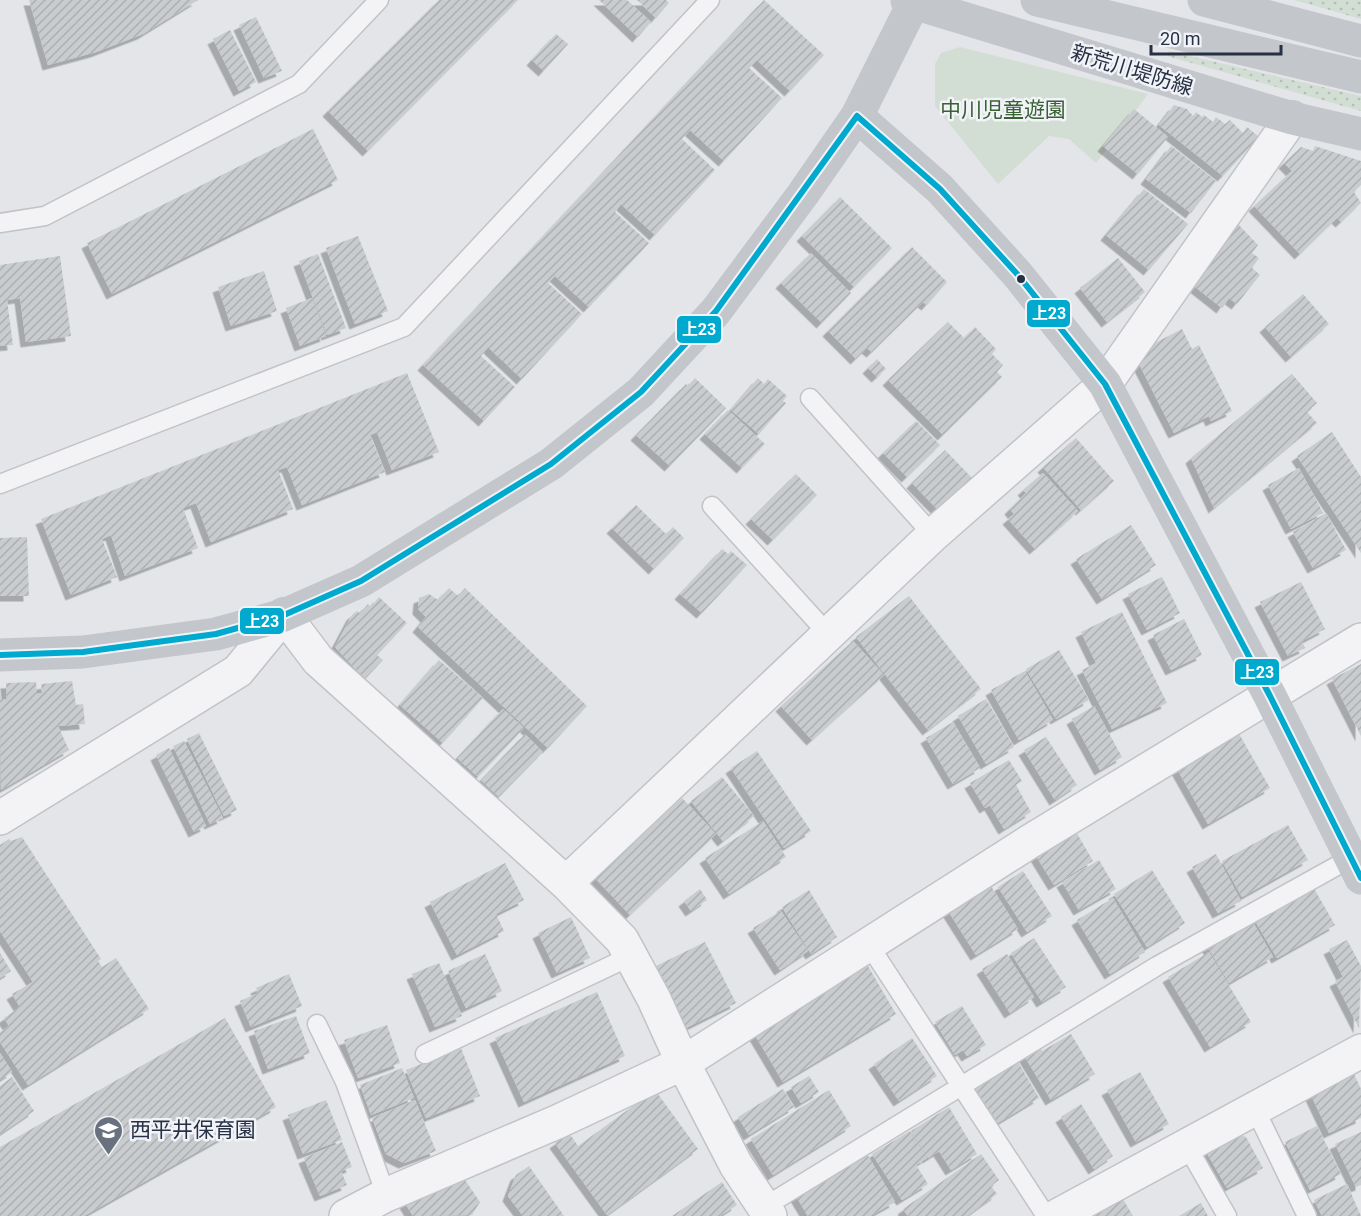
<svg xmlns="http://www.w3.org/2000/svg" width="1361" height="1216" font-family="Roboto,'Noto Sans JP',sans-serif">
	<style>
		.grass { fill: url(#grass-dots) }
		.green { fill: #d2ddd3 }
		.building { fill: url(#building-hatch); filter: url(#shadow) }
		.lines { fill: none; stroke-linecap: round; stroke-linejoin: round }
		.lane-casing { stroke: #c1c3c7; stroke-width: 21 }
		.street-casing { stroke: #c1c3c7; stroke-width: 36 }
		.lane { stroke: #f3f3f5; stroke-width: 18 }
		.street { stroke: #f3f3f5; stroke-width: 33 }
		.secondary { stroke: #c3c6ca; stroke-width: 33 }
		.bus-1-casing { stroke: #f1f3f8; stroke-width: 10 }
		.bus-1 { stroke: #00a9ce; stroke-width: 6 }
		.bus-dot { fill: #273144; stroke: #f1f3f8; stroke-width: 2 }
		.labels { text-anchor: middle; stroke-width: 5; stroke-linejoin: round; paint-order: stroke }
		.street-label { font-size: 21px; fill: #273144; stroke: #f1f3f8 }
		.park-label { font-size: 21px; fill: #3a6133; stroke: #f1f3f8 }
		.poi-label { font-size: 21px; fill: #273144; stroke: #f1f3f8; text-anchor: start }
		.line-badge { stroke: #f1f3f8; stroke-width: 2 }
		.badge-label { font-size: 16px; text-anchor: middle; font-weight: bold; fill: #fff }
	</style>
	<defs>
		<pattern id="grass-dots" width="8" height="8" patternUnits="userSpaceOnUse" patternTransform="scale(1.5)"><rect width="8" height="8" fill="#d2ddd3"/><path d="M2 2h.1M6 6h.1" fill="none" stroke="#b4beb6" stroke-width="1.8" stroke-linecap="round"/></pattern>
		<pattern id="building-hatch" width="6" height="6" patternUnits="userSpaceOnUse" patternTransform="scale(1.5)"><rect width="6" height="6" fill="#c9cccf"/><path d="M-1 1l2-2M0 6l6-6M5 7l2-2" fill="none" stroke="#adb0b3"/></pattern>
		<filter id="shadow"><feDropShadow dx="-5.5" dy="5.5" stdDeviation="0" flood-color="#0004"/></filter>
	</defs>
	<rect width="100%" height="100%" fill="#e3e5e9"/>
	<path class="grass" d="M1294,0H1361V19Z
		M1169,51L1361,96V111L1167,56Z"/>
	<path class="green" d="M960,47L1148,94L1096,163L1069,139L1049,136L998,184L935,106V64L941,53Z"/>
	<path class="building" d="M29,0H198L143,34L96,52L48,65Z
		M439,0H518L368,151L328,111Z
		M599,0H627L651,22L638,37Z
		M637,0H666L669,3L656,18Z
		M764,0L824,55L790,91L757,60L749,68L782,98L724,161L690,130L682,139L715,170L655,235L621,204L615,212L649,243L589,307L555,276L548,283L582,314L522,379L488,347L481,356L515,387L484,421L423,365Z
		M256,17L282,71L264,78L239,25Z
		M230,30L256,82L239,91L213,39Z
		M556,34L568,44L544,71L532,60Z
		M1174,105L1187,109L1193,116L1196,112L1202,117L1204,115L1213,122L1216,117L1225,124L1230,120L1243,133L1247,127L1259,137L1223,176L1159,125Z
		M1134,109L1168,137L1138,174L1103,146Z
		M313,129L338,180L112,294L87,243Z
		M1171,146L1216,181L1191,213L1146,179Z
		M1315,146L1361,161V185L1354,192L1361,203L1341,222L1337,218L1300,254L1254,206L1292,171L1284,163L1301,147L1313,151Z
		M1144,189L1188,224L1149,270L1106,235Z
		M840,197L892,248L854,287L802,236Z
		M1235,221L1258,245L1252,253L1259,258L1252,268L1260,275L1237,304L1229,298L1222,308L1189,282Z
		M358,236L388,311L355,324L326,248Z
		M912,247L947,282L927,305L923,302L872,352L867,348L856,359L828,331Z
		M811,253L851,293L822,323L781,283Z
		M318,254L346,328L327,335L299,261Z
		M60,256L71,336L26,342L20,298L7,300L13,345L0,346V265Z
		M1118,258L1145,292L1107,322L1080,288Z
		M264,271L277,311L231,326L218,287Z
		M1303,294L1329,324L1291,357L1265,327Z
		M312,298L326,336L300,346L286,308Z
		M948,322L964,338L975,327L996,349L992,354L1003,365L997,372L1002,377L943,435L888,380Z
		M1182,329L1192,349L1199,345L1232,411L1211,421L1209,416L1174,433L1137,360L1141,350Z
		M877,359L886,369L877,377L868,368Z
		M407,373L439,452L392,470L377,432L370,435L385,472L302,505L287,467L278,470L293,509L211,542L196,503L183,508L198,548L125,576L111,535L102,539L117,577L71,595L41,519Z
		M1292,374L1317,403L1307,412L1317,423L1214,508L1191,458Z
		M695,378L726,408L670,466L636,435L686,384L688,386Z
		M758,378L764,384L768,379L787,396L783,401L786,403L759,434L731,410Z
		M728,410L765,444L742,468L705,434Z
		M916,421L940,445L907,477L883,453Z
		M1332,432L1361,477V553L1297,456Z
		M1076,438L1114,481L1081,510L1043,467Z
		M945,450L975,481L942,514L912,483Z
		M1299,468L1323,513L1291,529L1268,485Z
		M1043,473L1078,511L1035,549L1008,519L1014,514L1010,509L1026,493L1023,490Z
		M796,474L817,495L773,540L751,519Z
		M636,505L666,534L673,527L684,538L654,569L612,528Z
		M1326,513L1346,550L1313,568L1293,532Z
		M1131,525L1156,565L1102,599L1076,559Z
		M27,537L29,596H0V538Z
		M722,549L728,554L731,551L747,565L702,613L680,594Z
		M1162,577L1180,613L1147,630L1128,594Z
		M1301,582L1325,629L1302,641L1305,648L1288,656L1260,602Z
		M449,588L458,596L465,588L587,706L548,748L418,627L426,617L418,609L419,598L429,594L438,600Z
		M909,596L981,689L928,730L856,637Z
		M379,597L407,623L377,655L383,660L365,679L335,647L352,615L357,611L360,613L368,604L371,607Z
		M1122,612L1167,703L1112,729L1082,670L1096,663L1081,632Z
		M1184,619L1202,655L1171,670L1153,635Z
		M853,641L884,675L812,740L781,706Z
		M1059,650L1089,700L1056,719L1026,669Z
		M439,660L483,698L443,743L400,705Z
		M1361,664V736L1332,679Z
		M1025,671L1053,720L1019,740L991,690Z
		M72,681L76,705L83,704L85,724L58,726L69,750L1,790L0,694L2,699H7L6,683L36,682L37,694L42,693L41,684Z
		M986,699L1014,747L986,764L958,716Z
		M1094,706L1122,757L1100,770L1072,719Z
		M503,709L524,728L478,777L457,758Z
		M953,722L980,768L953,784L926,738Z
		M1238,732L1270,788L1208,824L1176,767Z
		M199,733L237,810L224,816L187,739Z
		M525,734L543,752L499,797L481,780Z
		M1046,737L1077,785L1055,800L1024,750Z
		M184,741L223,818L210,824L173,746Z
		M169,748L206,826L194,832L156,755Z
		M757,751L811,831L784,848L731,768Z
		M1009,760L1022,781L1016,785L1031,812L1004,829L990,805L985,808L970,783Z
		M722,777L754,816L723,841L691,801Z
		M682,798L716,834L630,915L595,878L633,841L641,850L635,842Z
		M763,821L786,857L729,894L705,858Z
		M1288,825L1308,860L1242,897L1222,861Z
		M1075,830L1093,861L1054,885L1035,854Z
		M22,837L101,959L98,961L102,967L116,958L149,1009L28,1085L0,1042V1032L9,1026L4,1018L20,1007L12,994L33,982L0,931V845L9,839L11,841Z
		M1216,854L1241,901L1218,913L1192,867Z
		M1099,860L1116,889L1079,910L1062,882Z
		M505,863L524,900L496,914L504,931L457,955L430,902Z
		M1152,870L1185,923L1147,947L1114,894Z
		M1023,871L1052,916L1027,932L998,887Z
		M989,883L1018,929L976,955L947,909Z
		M1312,885L1335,925L1277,958L1254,919Z
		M700,889L707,900L691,911L684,901Z
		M809,890L837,937L811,954L782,907Z
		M1113,898L1145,952L1110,974L1077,920Z
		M781,911L808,951L780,970L753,928Z
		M571,917L590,958L557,973L538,933Z
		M1251,919L1273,957L1229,983L1206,944Z
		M1034,938L1066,987L1042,1002L1011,953Z
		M1347,940L1361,966L1359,1028L1335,981L1343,977L1329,949Z
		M705,942L736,1003L686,1028L656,966Z
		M1209,952L1251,1022L1210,1047L1168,977Z
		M0,953L11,971L0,978Z
		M485,954L502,991L466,1008L448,971Z
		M1007,954L1034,997L1010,1013L982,969Z
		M865,961L896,1014L783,1082L752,1030Z
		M439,963L462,1016L435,1027L412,974Z
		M289,974L302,1006L251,1027L240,1001L258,993L256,988Z
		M597,992L625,1056L524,1102L495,1038Z
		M962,1006L986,1045L967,1056L963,1050L955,1055L935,1022Z
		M296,1016L310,1053L268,1069L254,1031Z
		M225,1018L276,1107L84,1216H0V1147Z
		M387,1025L400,1063L358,1078L344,1040Z
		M1071,1034L1095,1074L1051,1100L1022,1052L1038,1042L1042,1051Z
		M912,1038L937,1076L899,1101L874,1064Z
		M461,1048L480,1096L426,1118L406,1070Z
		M0,1053L12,1072L0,1080Z
		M1014,1055L1039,1098L993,1126L967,1083Z
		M402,1068L414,1098L371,1115L360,1085Z
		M1140,1072L1169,1124L1136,1142L1107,1090Z
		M1354,1074L1361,1089V1118L1329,1133L1311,1095Z
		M809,1076L819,1092L801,1103L791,1087Z
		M12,1077L34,1111L0,1134V1086Z
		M783,1089L794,1107L749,1135L738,1117Z
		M655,1090L698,1149L607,1215L555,1143L569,1133L578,1146Z
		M829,1090L851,1126L773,1175L751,1139Z
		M326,1100L342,1140L303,1154L288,1115Z
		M415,1100L436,1151L404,1163L386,1154L372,1118Z
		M1081,1104L1113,1156L1094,1169L1061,1117Z
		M949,1107L977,1154L951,1170L939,1151L928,1158L911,1131Z
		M1317,1126L1341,1174L1310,1190L1285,1142Z
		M910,1131L927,1158L916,1165L928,1184L902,1200L872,1154Z
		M1361,1132V1185L1356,1187L1335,1144Z
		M1235,1133L1246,1137L1263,1168L1227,1188L1208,1155L1211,1146Z
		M342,1142L352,1167L341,1171L347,1185L320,1196L304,1158Z
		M867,1154L895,1202L870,1216H808L796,1196Z
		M981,1154L999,1180L991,1186L997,1194L967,1216H908L903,1209Z
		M529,1166L564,1216H523L508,1196L516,1175Z
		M461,1174L480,1202L472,1215L413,1216L405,1203Z
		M722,1182L737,1205L720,1216H672Z
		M1347,1184L1361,1216H1322L1314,1200Z
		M1123,1199L1133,1216H1094Z
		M1201,1203L1208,1216H1179Z"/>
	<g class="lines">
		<defs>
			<path id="lane" d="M0,223L45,216L299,84L379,0
				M810,398L933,535
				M0,484L404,327L710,0
				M712,506L829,635
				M869,945L1046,1216
				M317,1024L345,1082L386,1195
				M425,1054L631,956
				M1255,1109L1307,1216
				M1187,1146L1227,1216
				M764,1207L1157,966L1351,858"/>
			<path id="street" d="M0,818L238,671L284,615L318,660L566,883L622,940L654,999L683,1063L736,1165L770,1216
				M566,883L933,535L1105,384L1292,118
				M346,1216L386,1195L557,1122L683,1063L1029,842L1361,640
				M1057,1216L1361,1051"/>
		</defs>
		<use href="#lane" class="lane-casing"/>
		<use href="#street" class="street-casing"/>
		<use href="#lane" class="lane"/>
		<use href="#street" class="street"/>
		<path class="secondary" d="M1037,0L1361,77
			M1204,0L1361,41
			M907,1L1292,118L1361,134
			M857,116L940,189L1018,275L1105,384L1270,696L1361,878
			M0,655L83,652L216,634L284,615L361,581L551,464L641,392L716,311L803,194L857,116L913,4L931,0"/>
		<defs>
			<path id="bus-1" d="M857,116L940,189L1018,275L1105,384L1270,696L1361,878
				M0,655L83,652L216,634L284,615L361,581L551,464L641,392L716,311L857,116"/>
		</defs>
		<use href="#bus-1" class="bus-1-casing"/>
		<use href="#bus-1" class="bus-1"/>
	</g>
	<defs>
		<symbol id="school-pin" viewBox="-11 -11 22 30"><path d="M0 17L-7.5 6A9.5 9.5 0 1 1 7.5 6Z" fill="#69707e" stroke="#f1f3f8"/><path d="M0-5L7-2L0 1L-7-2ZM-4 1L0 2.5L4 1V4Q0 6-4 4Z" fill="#fff"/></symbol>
	</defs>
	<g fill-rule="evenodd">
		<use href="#school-pin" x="92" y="1114" width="33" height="45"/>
	</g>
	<circle class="bus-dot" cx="1021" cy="279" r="5"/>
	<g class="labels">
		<g class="street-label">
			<text transform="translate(1132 70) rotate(17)" y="7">新荒川堤防線</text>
		</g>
		<g class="park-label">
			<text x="1003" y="117">中川児童遊園</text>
		</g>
		<g class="poi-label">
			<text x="130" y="1137">西平井保育園</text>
		</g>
	</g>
	<g class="line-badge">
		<rect x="1026" y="299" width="45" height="29" rx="6" fill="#00a9ce"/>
		<rect x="676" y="315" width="46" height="29" rx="6" fill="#00a9ce"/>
		<rect x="239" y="607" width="46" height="28" rx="6" fill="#00a9ce"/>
		<rect x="1234" y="658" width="46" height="28" rx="6" fill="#00a9ce"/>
	</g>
	<g class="badge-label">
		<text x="1049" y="319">上23</text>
		<text x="699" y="335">上23</text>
		<text x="262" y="627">上23</text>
		<text x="1257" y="678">上23</text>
	</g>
	<path d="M1151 45v9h130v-9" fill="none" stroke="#273144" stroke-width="3"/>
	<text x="1160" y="45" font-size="18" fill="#273144" stroke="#f1f3f8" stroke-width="4.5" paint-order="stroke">20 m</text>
</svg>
